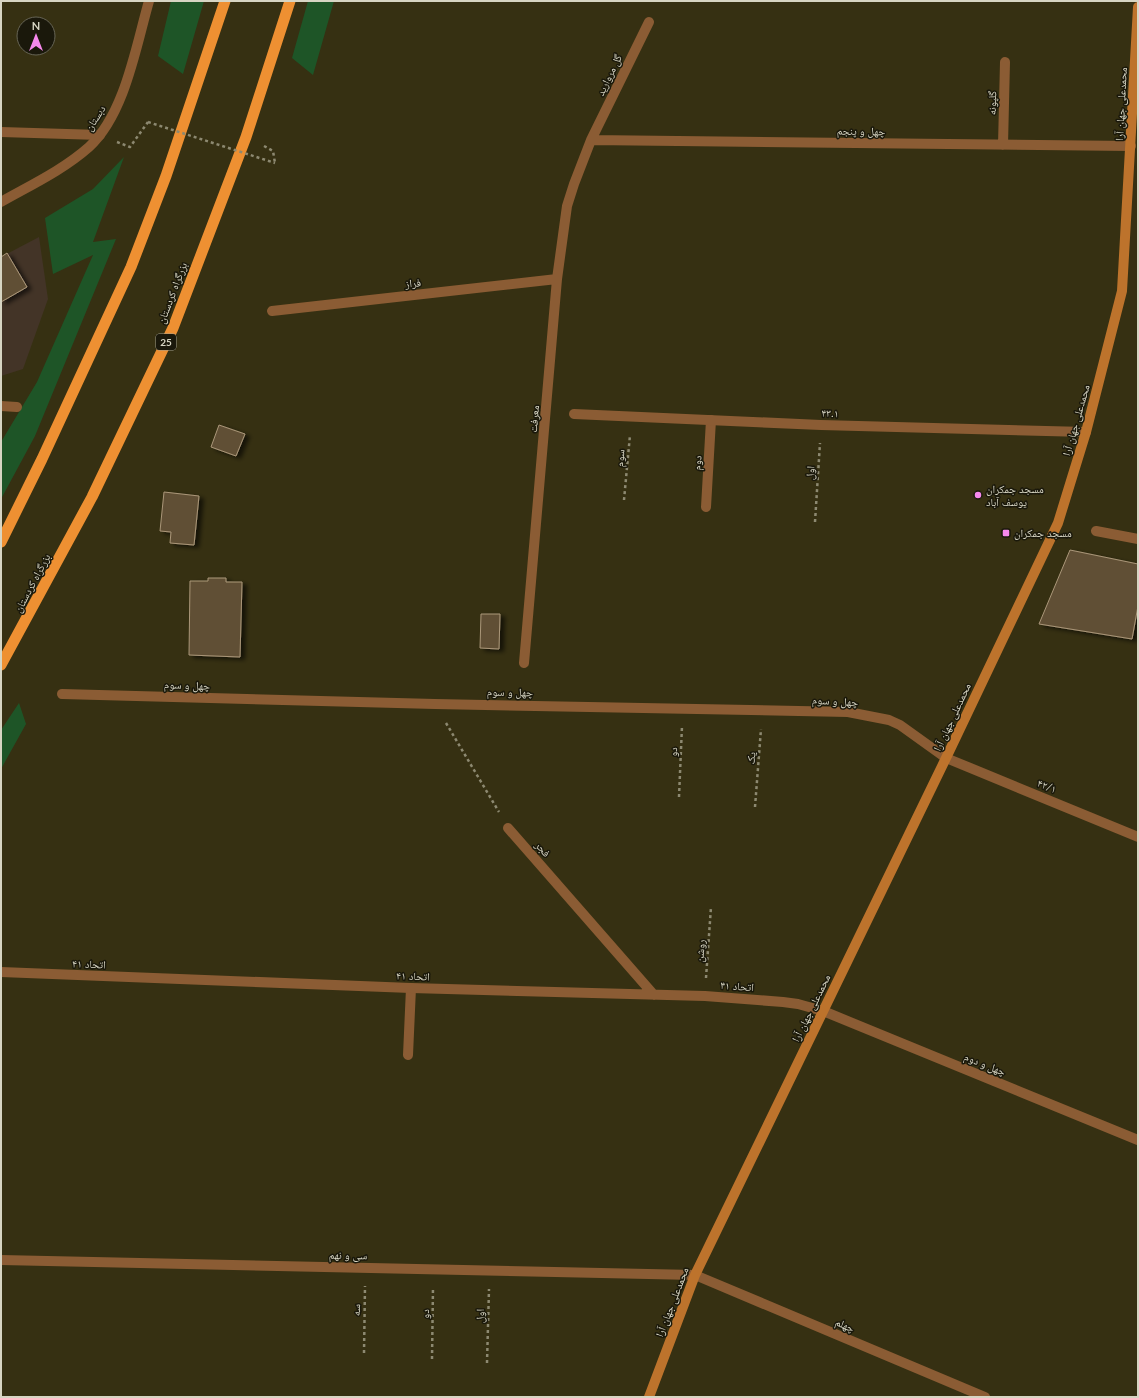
<svg xmlns="http://www.w3.org/2000/svg" width="1139" height="1398" font-family="Lato,'Noto Naskh Arabic',sans-serif">
	<style>
		.education { fill: #433427 }
		.green { fill: #1e5527 }
		.building { fill: #615035; stroke: #ab977a; filter: url(#shadow) }
		.lines { fill: none; stroke-linecap: round; stroke-linejoin: round }
		.path { stroke: #8d8971; stroke-width: 2.5; stroke-dasharray: 3 3; stroke-linecap: butt }
		.service { stroke: #8b5c34; stroke-width: 10 }
		.minor { stroke: #8b5c34; stroke-width: 10 }
		.tertiary { stroke: #8b5c34; stroke-width: 10 }
		.secondary { stroke: #bd732c; stroke-width: 10 }
		.trunk { stroke: #ee9032; stroke-width: 11 }
		.path-bridge { stroke: #8d8971; stroke-width: 2.5; stroke-dasharray: 3 3; stroke-linecap: butt }
		.poi-dot { fill: #f688ec; stroke: #1a180b; stroke-width: 1.5 }
		.labels { text-anchor: middle; stroke-width: 3; stroke-linejoin: round; paint-order: stroke }
		.shield { fill: #1a180b; stroke: #9e9c8c; stroke-width: 1 }
		.shield-label { font-size: 10px; font-weight: bold; fill: #d7d5c3 }
		.street-label { font-size: 11px; fill: #d7d5c3; stroke: #1a180b }
		.poi-label { font-size: 11px; fill: #d7d5c3; stroke: #1a180b; text-anchor: start }
	</style>
	<defs>
		<filter id="shadow"><feDropShadow dx="4.5" dy="2.5" stdDeviation="2" flood-color="#0009"/></filter>
	</defs>
	<rect width="100%" height="100%" fill="#363012"/>
	<path class="education" d="M39,237L48,299L23,369L1,376V257Z"/>
	<path class="green" d="M171,1H204L183,74L158,56Z
		M308,1H334L313,75L292,58Z
		M124,157L93,242L116,239L35,436L1,499V442L37,382L93,255L53,274L45,218L93,189Z
		M19,703L26,724L1,769V730Z"/>
	<path class="building" d="M7,253L27,287L1,302V257Z
		M219,425L245,434L236,456L211,447Z
		M164,492L199,496L194,545L170,543L171,532L160,531Z
		M1070,550L1138,564V606L1132,639L1039,624Z
		M208,578H226V582H242L240,657L189,655L190,581H208Z
		M481,614H500L499,649L480,648Z"/>
	<g class="lines">
		<path class="path" d="M117,142L130,147L148,122
			M264,146L273,151L275,163
			M624,500L630,435
			M815,522L820,443
			M446,723L499,812
			M679,797L682,726
			M755,807L761,729
			M706,978L711,907
			M364,1353L365,1286
			M432,1359L433,1287
			M487,1363L489,1289"/>
		<path class="service" d="M706,507L711,420
			M408,1055L411,988"/>
		<path class="minor" d="M1,132L100,135
			M591,140L1131,146
			M1003,145L1005,62
			M272,311L557,279
			M1,406L17,407
			M574,414L821,425L1086,432
			M1096,531L1138,539
			M524,663L557,279L567,206L574,184L591,140L649,22
			M62,694L435,704L848,712L889,720L900,725L946,758L1138,837
			M508,828L654,995
			M1,972L411,988L705,996L783,1002L798,1004L823,1011L1138,1140
			M1,1260L695,1275L985,1397"/>
		<path class="tertiary" d="M1,202C31,185 63,170 89,147C125,114 136,46 149,1"/>
		<path class="secondary" d="M649,1397L695,1275L946,758L1058,523L1086,432L1122,291L1138,7"/>
		<path class="trunk" d="M1,542L42,459L131,267L166,176L225,1
			M1,665L92,497L173,328L246,137L290,1"/>
		<path class="path-bridge" d="M148,122L275,163"/>
	</g>
	<g class="poi-dot">
		<circle cx="978" cy="495" r="4"/>
		<rect x="1002" y="529" width="8" height="8" rx="2"/>
	</g>
	<g class="labels">
		<rect class="shield" x="156" y="334" width="20" height="16" rx="3"/>
		<g class="shield-label">
			<text x="166" y="346">25</text>
		</g>
		<g class="street-label">
			<text transform="translate(609 75) rotate(-64)" y="4">گل مروارید</text>
			<text transform="translate(992 103) rotate(-89)" y="4">گلپونه</text>
			<text transform="translate(1121 104) rotate(-87)" y="4">محمدعلی جهان آرا</text>
			<text transform="translate(95 118) rotate(-57)" y="4">دبستان</text>
			<text transform="translate(861 131) rotate(1)" y="4">چهل و پنجم</text>
			<text transform="translate(413 283) rotate(-6)" y="4">فراز</text>
			<text transform="translate(172 293) rotate(-69)" y="4">بزرگراه کردستان</text>
			<text transform="translate(830 413) rotate(2)" y="4">۴۳.۱</text>
			<text transform="translate(534 419) rotate(-85)" y="4">معرفت</text>
			<text transform="translate(1076 420) rotate(-74)" y="4">محمدعلی جهان آرا</text>
			<text transform="translate(620 458) rotate(-86)" y="4">سوم</text>
			<text transform="translate(697 463) rotate(-86)" y="4">دوم</text>
			<text transform="translate(810 473) rotate(-87)" y="4">اول</text>
			<text transform="translate(32 583) rotate(-62)" y="4">بزرگراه کردستان</text>
			<text transform="translate(187 685) rotate(2)" y="4">چهل و سوم</text>
			<text transform="translate(510 692) rotate(1)" y="4">چهل و سوم</text>
			<text transform="translate(835 701) rotate(3)" y="4">چهل و سوم</text>
			<text transform="translate(952 717) rotate(-65)" y="4">محمدعلی جهان آرا</text>
			<text transform="translate(673 752) rotate(-87)" y="4">دو</text>
			<text transform="translate(751 758) rotate(-86)" y="4">یک</text>
			<text transform="translate(1047 786) rotate(22)" y="4">۴۲/۱</text>
			<text transform="translate(543 849) rotate(49)" y="4">فجر</text>
			<text transform="translate(700 951) rotate(-86)" y="4">روشن</text>
			<text transform="translate(89 964) rotate(2)" y="4">اتحاد ۴۱</text>
			<text transform="translate(413 976) rotate(2)" y="4">اتحاد ۴۱</text>
			<text transform="translate(737 986) rotate(4)" y="4">اتحاد ۴۱</text>
			<text transform="translate(811 1008) rotate(-64)" y="4">محمدعلی جهان آرا</text>
			<text transform="translate(985 1064) rotate(22)" y="4">چهل و دوم</text>
			<text transform="translate(348 1255) rotate(1)" y="4">سی و نهم</text>
			<text transform="translate(672 1302) rotate(-69)" y="4">محمدعلی جهان آرا</text>
			<text transform="translate(356 1310) rotate(-89)" y="4">سه</text>
			<text transform="translate(425 1314) rotate(-89)" y="4">دو</text>
			<text transform="translate(480 1316) rotate(-89)" y="4">اول</text>
			<text transform="translate(845 1325) rotate(23)" y="4">چهلم</text>
		</g>
		<g class="poi-label">
			<text x="986" y="493">مسجد جمکران<tspan x="986" dy="13">یوسف آباد</tspan></text>
			<text x="1014" y="537">مسجد جمکران</text>
		</g>
	</g>
	<rect width="1139" height="1398" fill="none" stroke="#d7d5c3" stroke-width="4"/>
	<g transform="translate(36 36)"><circle r="19" fill="#1a180b" stroke="#666455"/>
	<path d="M0-3L7 15L0 10L-7 15Z" fill="#f688ec"/>
	<text y="-6" font-size="11" font-weight="bold" text-anchor="middle" fill="#d7d5c3">N</text>
	</g>
</svg>
